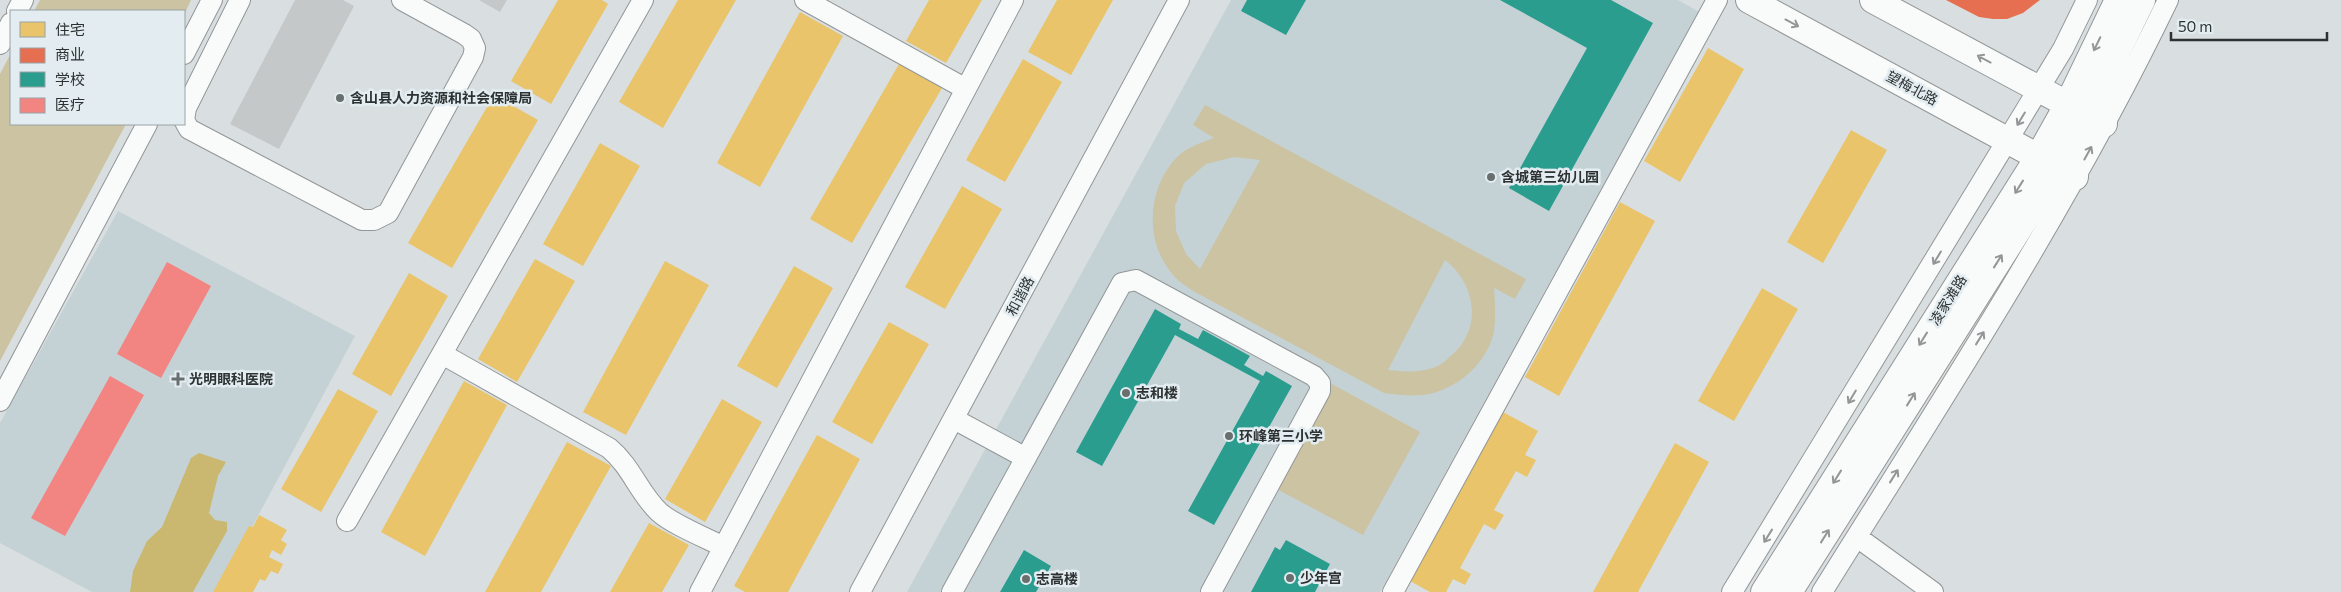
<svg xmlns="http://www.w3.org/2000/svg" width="2341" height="592" font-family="Commissioner,'Noto Sans SC',sans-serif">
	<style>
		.built { fill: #c5d2d5 }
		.green { fill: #cbc3a1; fill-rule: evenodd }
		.water { fill: #cbb870 }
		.homes { fill: #e9c46a }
		.shops { fill: #e76f51 }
		.schools { fill: #2a9d8f }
		.health { fill: #f28482 }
		.building { fill: #c4c8c9 }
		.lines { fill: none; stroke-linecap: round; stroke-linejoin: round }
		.minor-casing { stroke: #929697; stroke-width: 22 }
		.major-casing { stroke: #929697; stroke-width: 28 }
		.minor { stroke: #f9fafa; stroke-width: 20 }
		.major { stroke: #f9fafa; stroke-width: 26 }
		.oneway { stroke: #939696 }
		.poi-dot { fill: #696e6f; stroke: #e3edf1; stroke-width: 2 }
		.labels { text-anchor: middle; stroke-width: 5; stroke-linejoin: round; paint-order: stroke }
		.street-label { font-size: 14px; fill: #2d3132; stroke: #e3edf1 }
		.poi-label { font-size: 14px; font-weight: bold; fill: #2d3132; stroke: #e3edf1; text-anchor: start }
	</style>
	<rect width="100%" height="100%" fill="#d9dfe0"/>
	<path class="built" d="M1231,0H1678L1705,15L1551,280L1380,592H907Z
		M118,211L355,336L217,592H92L0,543V423Z"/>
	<path class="green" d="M40,0H191L184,15V11H34Z
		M11,53V124H126L0,361V74Z
		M1205,105L1526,279L1515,299L1494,288C1495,302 1496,317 1494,331C1488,363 1456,391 1423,395C1410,396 1398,395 1384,393L1193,291C1188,287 1182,284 1178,280C1144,248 1145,190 1177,157C1187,147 1201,143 1214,138L1193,125ZM1234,157L1260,160L1200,269L1186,254L1176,231L1175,206L1184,183L1206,164ZM1445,260C1475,283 1483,327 1453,354C1448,358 1443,364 1438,366C1421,373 1406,372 1388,370Z
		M1330,383L1420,432L1363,535L1273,487Z"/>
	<path class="water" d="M199,453L226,462L218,476L209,513L215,520L227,522V531L193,592H130L133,571L147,541L162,527L191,458Z"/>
	<path class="homes" d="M558,0H602L608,4L551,104L511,81Z
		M678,0H736L663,128L619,102Z
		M929,0H982L946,63L906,41Z
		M1057,0H1113L1071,75L1028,52Z
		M800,12L843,36L760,187L717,163Z
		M1708,48L1744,69L1680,182L1644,161Z
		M1023,59L1062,82L1005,182L966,160Z
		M899,64L942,88L852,243L810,219Z
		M494,95L538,120L452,268L408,243Z
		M1851,130L1887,150L1823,263L1787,242Z
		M600,143L640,166L583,266L543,244Z
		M962,186L1002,209L945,309L905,287Z
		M1620,202L1655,221L1559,396L1525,377Z
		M535,259L575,281L517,382L478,359Z
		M665,261L709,285L626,435L583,412Z
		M794,266L833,288L777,388L737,366Z
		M409,273L448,296L391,396L352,374Z
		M1762,288L1798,309L1734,421L1698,401Z
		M889,322L929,344L872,444L832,422Z
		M464,381L507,405L425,556L381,532Z
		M338,389L378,411L321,512L281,489Z
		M722,399L762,422L705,522L665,499Z
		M1503,412L1538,431L1525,455L1536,460L1527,477L1516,471L1494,510L1504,515L1495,530L1484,524L1460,568L1471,574L1465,585L1453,579L1446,592H1430L1410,581Z
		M817,435L860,459L788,592H745L734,586Z
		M567,442L611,466L541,592H485Z
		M1675,443L1709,462L1638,592H1593Z
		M259,515L287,530L281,540L287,544L281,555L272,550L269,557L283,564L278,574L271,571L265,581L260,579L253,592H213L249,526L253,527Z
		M649,523L689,545L662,592H610Z"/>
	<path class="shops" d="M1946,0H2040L2023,13L2007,19H1993L1979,17Z"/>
	<path class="schools" d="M1247,0H1306L1286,35L1241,11Z
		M1500,0H1611L1653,23L1549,211L1509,188L1587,48Z
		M1155,309L1181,324L1179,329L1198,339L1203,330L1250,356L1244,365L1263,376L1266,371L1292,386L1214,525L1188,511L1260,381L1175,335L1102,466L1076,452Z
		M1286,540L1330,564L1315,592H1251L1275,547L1280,550Z
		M1024,550L1051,566L1036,592H1000Z"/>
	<path class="health" d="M167,262L211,286L161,378L117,354Z
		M110,376L144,395L65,536L31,518Z"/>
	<path class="building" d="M295,0H343L354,6L279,149L230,124Z
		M479,0H507L500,12Z"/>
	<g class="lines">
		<defs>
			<path id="minor" d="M240,0L186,108L184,120L189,129L362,220H374L388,213L473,57L475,48L471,39L464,34L402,0
				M805,0L966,89
				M17,11L23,0
				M0,44L11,23
				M184,54L212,0
				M442,354L609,448C632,467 638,492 659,512C672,524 706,538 724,547
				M0,401L147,124
				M954,419L1026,458
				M347,521L643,0
				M1857,537L1933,592
				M700,592L1013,0
				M860,592L1179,0
				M952,592L1122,283L1136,280L1314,376L1320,383V391L1211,592
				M1393,592L1717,0
				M1732,592L2063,49L2087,0
				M1822,592C1943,398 2069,206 2168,0"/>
			<path id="major" d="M1749,0L2075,177
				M1873,0L2104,124
				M1764,592L2039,156L2068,104L2118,0
				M1789,592L2058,167L2087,114L2142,0"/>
		</defs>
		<use href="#minor" class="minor-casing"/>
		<use href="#major" class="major-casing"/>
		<use href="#minor" class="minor"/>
		<use href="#major" class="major"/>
	</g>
	<defs><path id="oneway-shaft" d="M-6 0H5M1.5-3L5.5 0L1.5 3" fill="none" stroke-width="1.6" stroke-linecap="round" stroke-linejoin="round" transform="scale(1.25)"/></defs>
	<g class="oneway">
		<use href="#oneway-shaft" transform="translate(1792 23) rotate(28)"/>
		<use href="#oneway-shaft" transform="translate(2097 44) rotate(116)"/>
		<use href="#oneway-shaft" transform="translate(1984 59) rotate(-152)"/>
		<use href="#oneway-shaft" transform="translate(2021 119) rotate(121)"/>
		<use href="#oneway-shaft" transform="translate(2088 153) rotate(-61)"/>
		<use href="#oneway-shaft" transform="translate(2019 187) rotate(122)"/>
		<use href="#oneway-shaft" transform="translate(1937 258) rotate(121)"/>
		<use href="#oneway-shaft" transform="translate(1998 261) rotate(-58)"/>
		<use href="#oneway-shaft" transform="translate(1980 338) rotate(-58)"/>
		<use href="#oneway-shaft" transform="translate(1923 339) rotate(122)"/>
		<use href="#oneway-shaft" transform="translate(1852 397) rotate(121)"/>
		<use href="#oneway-shaft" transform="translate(1911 399) rotate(-58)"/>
		<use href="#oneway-shaft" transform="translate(1894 476) rotate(-58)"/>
		<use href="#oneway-shaft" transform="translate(1837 477) rotate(122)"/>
		<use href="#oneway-shaft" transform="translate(1768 536) rotate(122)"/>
		<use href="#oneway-shaft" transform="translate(1825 536) rotate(-58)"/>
	</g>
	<g class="poi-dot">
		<circle cx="340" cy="98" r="5"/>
		<circle cx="1491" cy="177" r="5"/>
		<path d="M175.5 371.5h5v5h5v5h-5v5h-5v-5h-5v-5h5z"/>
		<circle cx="1126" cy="393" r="5"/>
		<circle cx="1229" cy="436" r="5"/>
		<circle cx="1290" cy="578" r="5"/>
		<circle cx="1026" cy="579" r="5"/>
	</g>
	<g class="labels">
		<g class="street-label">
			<text transform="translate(1912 88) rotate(28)" y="5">望梅北路</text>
			<text transform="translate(1020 296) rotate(-62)" y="5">和谐路</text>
			<text transform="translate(1948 300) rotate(-58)" y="5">凌家滩路</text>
		</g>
		<g class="poi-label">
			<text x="350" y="103">含山县人力资源和社会保障局</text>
			<text x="1501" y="182">含城第三幼儿园</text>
			<text x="189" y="384">光明眼科医院</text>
			<text x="1136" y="398">志和楼</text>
			<text x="1239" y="441">环峰第三小学</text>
			<text x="1300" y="583">少年宫</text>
			<text x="1036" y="584">志高楼</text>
		</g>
	</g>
	<rect x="10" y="10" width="175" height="115" fill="#e3edf1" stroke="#9aa2a5"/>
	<rect x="20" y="22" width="25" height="15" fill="#e9c46a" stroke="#9aa2a5"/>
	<text x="55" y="35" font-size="15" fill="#2d3132">住宅</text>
	<rect x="20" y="48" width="25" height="15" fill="#e76f51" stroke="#9aa2a5"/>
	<text x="55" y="60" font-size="15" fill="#2d3132">商业</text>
	<rect x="20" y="72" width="25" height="15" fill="#2a9d8f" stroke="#9aa2a5"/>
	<text x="55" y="85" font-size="15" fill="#2d3132">学校</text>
	<rect x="20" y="98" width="25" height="15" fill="#f28482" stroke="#9aa2a5"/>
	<text x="55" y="110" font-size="15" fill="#2d3132">医疗</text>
	<path d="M2171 32v8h156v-8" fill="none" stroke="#2d3132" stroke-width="2.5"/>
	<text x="2178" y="32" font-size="15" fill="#2d3132" stroke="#e3edf1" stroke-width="4" paint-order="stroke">50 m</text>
</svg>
